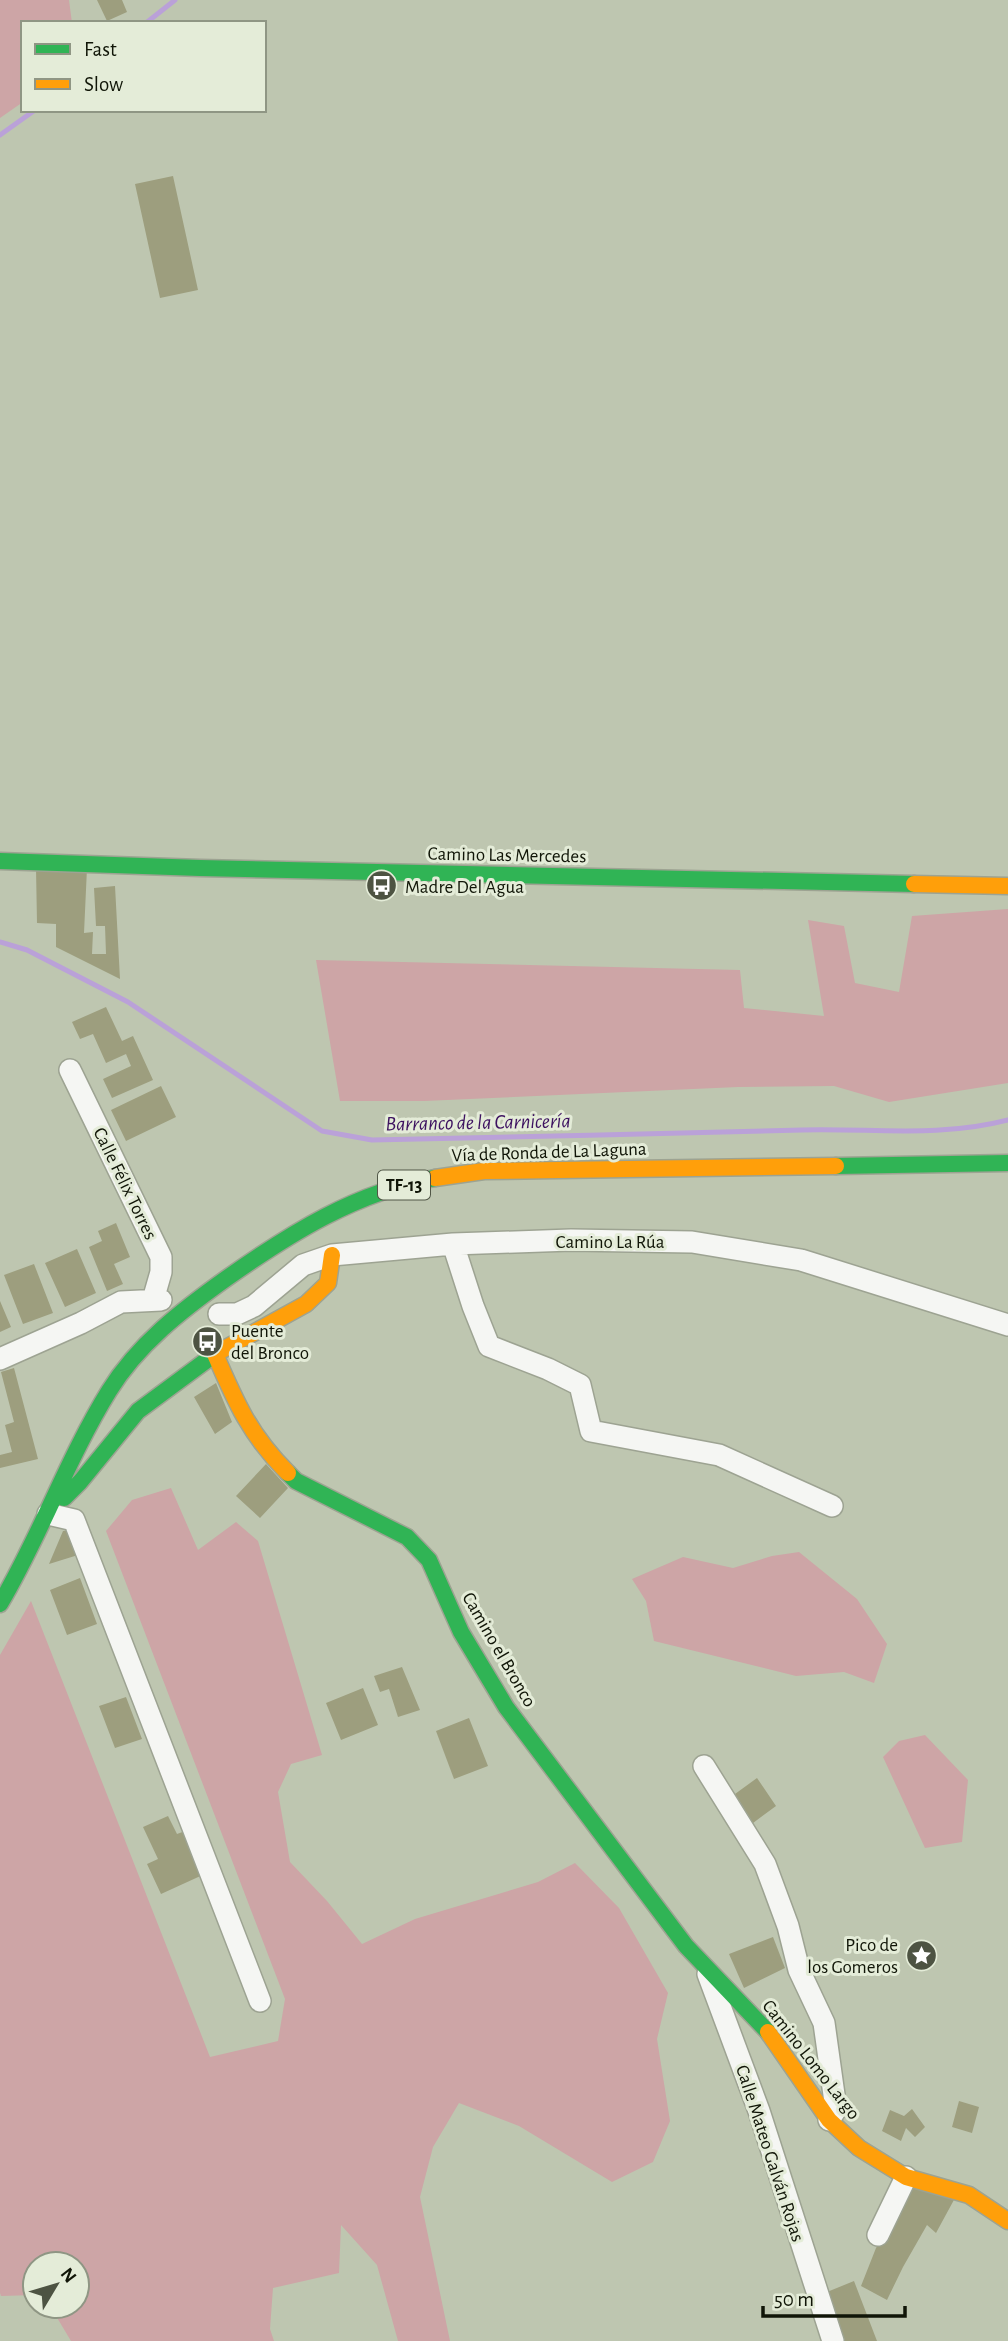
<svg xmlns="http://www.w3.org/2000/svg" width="1008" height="2341" font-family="'Alegreya Sans',sans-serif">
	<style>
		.green { fill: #cda5a6 }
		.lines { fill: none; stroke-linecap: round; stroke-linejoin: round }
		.stream { stroke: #baa1d8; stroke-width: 5 }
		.building { fill: #9d9e7e }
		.street-casing { stroke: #9da392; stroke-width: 24 }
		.fast-casing { stroke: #9da392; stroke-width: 19 }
		.slow-casing { stroke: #9da392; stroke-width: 19 }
		.street { stroke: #f5f6f3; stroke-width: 21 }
		.fast { stroke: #30b455; stroke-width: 16 }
		.slow { stroke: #ff9f0a; stroke-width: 16 }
		.labels { text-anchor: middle; stroke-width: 6; stroke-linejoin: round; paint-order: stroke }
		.shield { fill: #e4ecd8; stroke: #505646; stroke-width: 2 }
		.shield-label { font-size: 18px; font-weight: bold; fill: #101507 }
		.street-label { font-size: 19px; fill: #101507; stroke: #e4ecd8 }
		.poi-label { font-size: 19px; fill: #101507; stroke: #e4ecd8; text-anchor: start }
		.water-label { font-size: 21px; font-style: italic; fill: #3d1260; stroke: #e4ecd8 }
	</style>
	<rect width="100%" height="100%" fill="#bec6b0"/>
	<path class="green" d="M0,0H69L72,23H23V102L0,118Z
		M1008,909V1083L889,1102L834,1086L738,1087L424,1101H340L316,960L740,970L744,1008L824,1016L808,920L844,926L855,983L899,992L912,916Z
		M171,1488L198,1550L236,1522L258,1541L322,1755L291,1764L278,1792L290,1862L327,1901L362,1944L415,1919L538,1882L575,1863L619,1908L668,1993L657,2039L670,2121L653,2162L612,2182L519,2126L459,2103L433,2147L420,2197L450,2341H398L377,2265L341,2225L339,2273L273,2288L270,2329L274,2341H71L50,2306H77V2264H35V2295L1,2296L0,2293V1655L31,1601L210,2057L278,2041L285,1999L106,1531L132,1500Z
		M799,1552L857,1599L887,1644L874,1683L844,1672L796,1676L654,1641L646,1601L632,1579L683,1557L733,1568L772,1556Z
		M925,1735L968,1780L962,1842L925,1848L883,1757L899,1741Z"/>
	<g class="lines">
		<path class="stream" d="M146,23L175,0
			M0,135L35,110
			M0,942L27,950L128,1002L322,1131L372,1140C515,1137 659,1134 802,1130C871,1128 940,1138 1008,1120"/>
	</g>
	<path class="building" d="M97,0H122L127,12L107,21Z
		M173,176L198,290L160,298L135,184Z
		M36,868H87L84,933L93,932L92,954H106L105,926H96L94,888L115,886L120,979L56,947V924L37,923Z
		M106,1007L122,1041L133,1036L153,1080L112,1098L103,1079L131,1066L126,1054L106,1063L93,1034L80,1039L72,1022Z
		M161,1086L176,1117L126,1141L111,1110Z
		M116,1223L130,1257L114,1264L123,1284L107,1291L89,1247L102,1241L98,1231Z
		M77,1249L96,1293L65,1307L45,1263Z
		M34,1264L53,1313L23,1324L4,1275Z
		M0,1301L11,1327L0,1332Z
		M14,1368L38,1459L0,1468V1455L12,1452L5,1425L14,1422L1,1372Z
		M216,1383L232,1422L215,1434L194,1397Z
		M266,1464L288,1488L260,1518L236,1496Z
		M70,1530L78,1555L49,1564L63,1531Z
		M80,1578L97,1624L67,1635L50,1590Z
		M402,1667L420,1710L398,1717L389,1689L380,1692L374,1676Z
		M363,1688L378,1725L341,1740L326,1703Z
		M126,1697L142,1739L115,1748L99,1706Z
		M469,1718L488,1766L454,1779L436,1731Z
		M757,1778L776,1806L753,1823L735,1794Z
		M168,1816L177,1834L188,1830L207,1873L161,1894L147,1864L158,1859L143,1827Z
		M773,1937L785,1968L744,1988L729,1954Z
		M959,2101L979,2107L972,2133L952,2127Z
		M912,2109L925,2127L915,2137L906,2128L901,2141L882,2131L890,2110L904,2116Z
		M915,2185L955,2198L936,2233L927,2225L903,2267L887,2300L861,2286L876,2248Z
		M854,2281L877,2341H845L827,2292Z"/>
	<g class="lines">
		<defs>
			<path id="street" d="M70,1070L161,1257V1272L153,1300
				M453,1244L473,1306L489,1346L548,1369L580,1385L591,1431L719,1455L832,1506
				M219,1314H237L254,1306L303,1265L332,1255L453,1244L571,1240L692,1242L801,1260L1008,1325
				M0,1359L81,1323L121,1302L161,1300
				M48,1514L74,1520L260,2001
				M704,1766L765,1864L788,1926L799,1970L824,2023L836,2109L829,2120
				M708,1974L759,2111L833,2341
				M878,2235L906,2177"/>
			<path id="fast" d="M0,861L200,868L914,884
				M836,1166L1008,1163
				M288,1473L296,1481L407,1537L429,1560L461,1632L506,1707L686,1946L768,2032
				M64,1498L80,1482L138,1411L215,1354
				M0,1604C41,1535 67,1459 109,1391C138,1344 182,1310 227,1278C291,1233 356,1192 435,1178"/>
			<path id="slow" d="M914,884L1008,886
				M435,1178L484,1171L836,1166
				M288,1473C250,1435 236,1403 215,1354L306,1304L328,1283L332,1255
				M768,2032L829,2120L859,2148L906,2177L969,2195L1008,2221"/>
		</defs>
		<use href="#street" class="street-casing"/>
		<use href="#fast" class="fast-casing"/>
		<use href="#slow" class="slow-casing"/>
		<use href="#street" class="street"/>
		<use href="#fast" class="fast"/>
		<use href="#slow" class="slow"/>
	</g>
	<defs>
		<symbol id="bus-disc" viewBox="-11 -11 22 22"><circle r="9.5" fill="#4d5342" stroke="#e4ecd8"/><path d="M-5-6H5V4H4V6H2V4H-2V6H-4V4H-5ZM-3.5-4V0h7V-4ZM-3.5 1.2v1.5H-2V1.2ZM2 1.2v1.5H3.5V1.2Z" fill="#fff"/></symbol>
		<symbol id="sight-disc" viewBox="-11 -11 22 22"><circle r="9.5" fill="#4d5342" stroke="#e4ecd8"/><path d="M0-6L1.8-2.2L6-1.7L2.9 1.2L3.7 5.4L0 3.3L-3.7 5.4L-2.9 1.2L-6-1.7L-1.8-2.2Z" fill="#fff"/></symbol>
	</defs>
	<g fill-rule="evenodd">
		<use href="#bus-disc" x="364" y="868" width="35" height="35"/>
		<use href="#bus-disc" x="190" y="1324" width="35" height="35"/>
		<use href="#sight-disc" x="904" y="1938" width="35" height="35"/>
	</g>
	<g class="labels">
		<rect class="shield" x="378" y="1170.5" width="52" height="29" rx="5"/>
		<g class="shield-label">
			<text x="404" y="1191">TF-13</text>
		</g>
		<g class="street-label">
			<text transform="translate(507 854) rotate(1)" y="7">Camino Las Mercedes</text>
			<text transform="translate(549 1151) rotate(-2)" y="7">Vía de Ronda de La Laguna</text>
			<text transform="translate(126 1183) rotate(64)" y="7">Calle Félix Torres</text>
			<text x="610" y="1248">Camino La Rúa</text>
			<text transform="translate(500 1649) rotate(60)" y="7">Camino el Bronco</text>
			<text transform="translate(812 2059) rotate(52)" y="7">Camino Lomo Largo</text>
			<text transform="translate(771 2153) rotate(72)" y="7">Calle Mateo Galván Rojas</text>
		</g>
		<g class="poi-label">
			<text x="405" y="893">Madre Del Agua</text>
			<text x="231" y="1337">Puente<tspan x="231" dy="22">del Bronco</tspan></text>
			<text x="898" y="1951" text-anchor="end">Pico de<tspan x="898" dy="22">los Gomeros</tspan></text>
		</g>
		<g class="water-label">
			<text transform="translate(478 1122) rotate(-1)" y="7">Barranco de la Carnicería</text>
		</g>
	</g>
	<rect x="21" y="21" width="245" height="91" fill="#e4ecd8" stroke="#8f9684" stroke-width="2"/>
	<rect x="35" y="44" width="35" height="10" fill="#30b455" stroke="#8f9684" stroke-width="2"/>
	<text x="84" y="56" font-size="21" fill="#101507">Fast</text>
	<rect x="35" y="79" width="35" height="10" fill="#ff9f0a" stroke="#8f9684" stroke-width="2"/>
	<text x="84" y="91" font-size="21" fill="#101507">Slow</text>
	<g transform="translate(56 2285) rotate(52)"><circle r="33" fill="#e4ecd8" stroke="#8f9684" stroke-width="2"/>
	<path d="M0-5L12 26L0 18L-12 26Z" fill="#4d5342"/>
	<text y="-10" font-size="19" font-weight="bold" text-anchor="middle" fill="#101507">N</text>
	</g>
	<path d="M763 2306v10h142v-10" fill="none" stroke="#101507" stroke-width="3.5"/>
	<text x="774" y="2306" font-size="21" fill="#101507" stroke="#e4ecd8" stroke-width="5" paint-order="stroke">50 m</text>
</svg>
